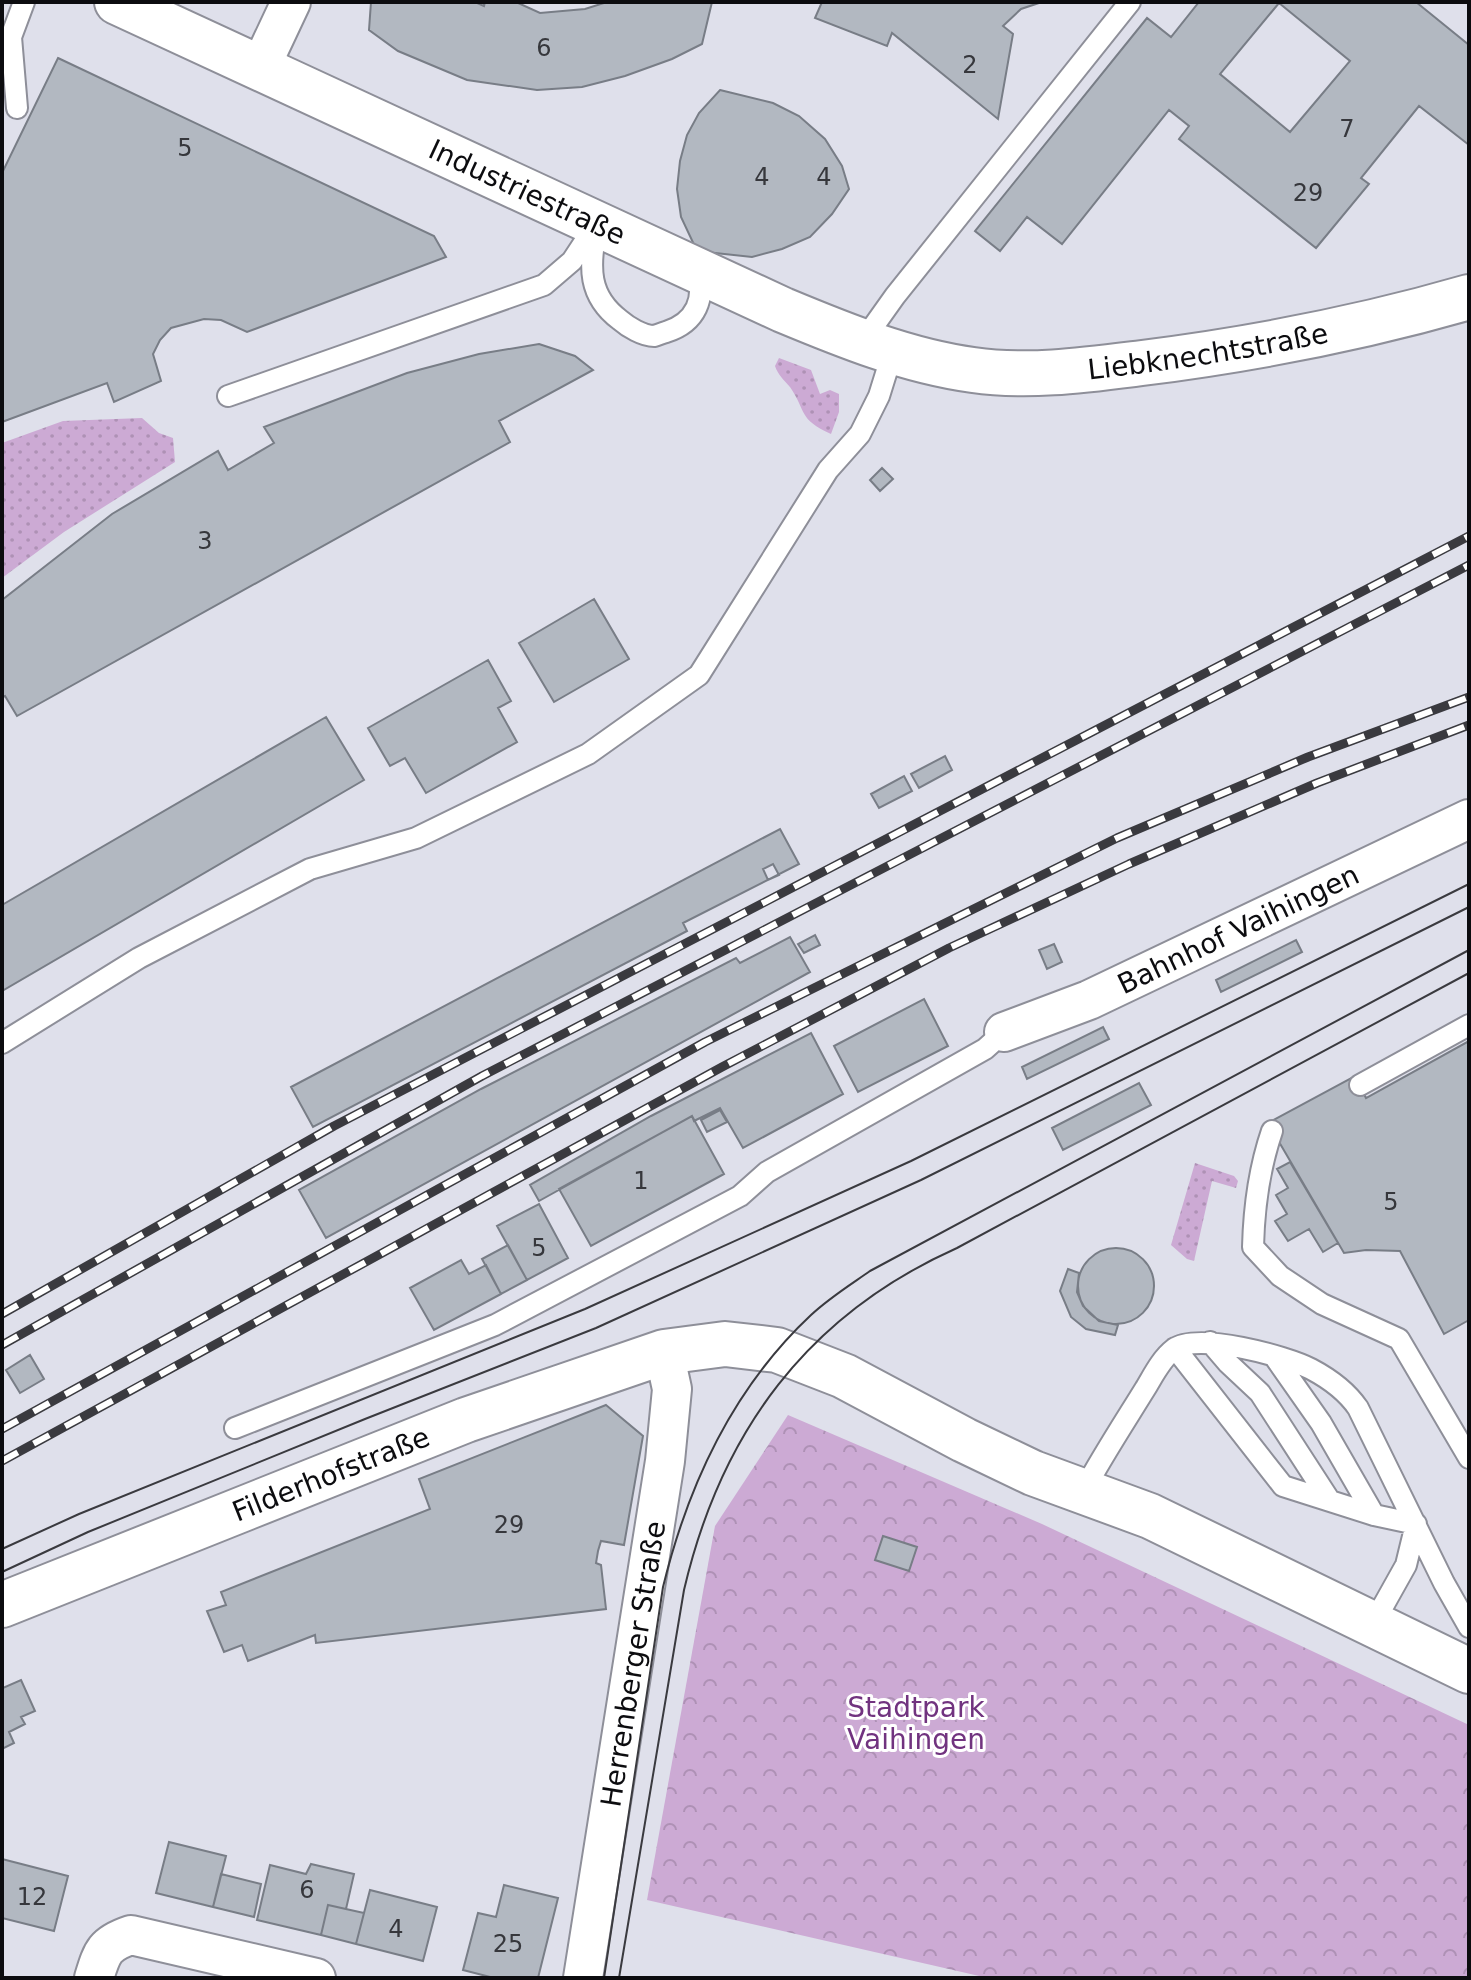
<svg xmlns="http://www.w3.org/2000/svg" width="1471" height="1980" font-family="'DejaVu Sans',sans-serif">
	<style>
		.grass { fill: url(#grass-dots) }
		.forest { fill: url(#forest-crowns) }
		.building { fill: #b2b8c1; stroke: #787d86; stroke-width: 2; fill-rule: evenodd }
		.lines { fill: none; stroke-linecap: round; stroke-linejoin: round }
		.service-casing { stroke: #8e8f99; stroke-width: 24 }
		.minor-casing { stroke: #8e8f99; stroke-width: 42 }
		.tertiary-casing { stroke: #8e8f99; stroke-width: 48 }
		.service { stroke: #fff; stroke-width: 20 }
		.minor { stroke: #fff; stroke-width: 38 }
		.tertiary { stroke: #fff; stroke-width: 44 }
		.tram { stroke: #3a3a3f; stroke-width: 2 }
		.rail-casing { stroke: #3a3a3f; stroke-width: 9 }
		.rail { stroke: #fff; stroke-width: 6; stroke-dasharray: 18; stroke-linecap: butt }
		.labels { text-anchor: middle; stroke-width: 6; stroke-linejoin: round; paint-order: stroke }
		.number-label { font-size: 24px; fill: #36373c }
		.street-label { font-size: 28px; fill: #0c0c0f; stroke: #fff }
		.park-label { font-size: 28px; fill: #71337f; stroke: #fff }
	</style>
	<defs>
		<pattern id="grass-dots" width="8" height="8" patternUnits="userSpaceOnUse" patternTransform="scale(2)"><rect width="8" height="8" fill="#ccaad4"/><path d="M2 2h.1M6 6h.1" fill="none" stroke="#ae91b5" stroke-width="1.8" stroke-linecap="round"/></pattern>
		<pattern id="forest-crowns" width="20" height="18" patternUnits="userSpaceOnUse" patternTransform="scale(2)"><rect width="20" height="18" fill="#ccaad4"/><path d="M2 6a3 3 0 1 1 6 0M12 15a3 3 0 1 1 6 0" fill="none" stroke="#ae91b5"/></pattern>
	</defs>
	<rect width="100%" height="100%" fill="#dfe0eb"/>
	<path class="grass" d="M779,358L811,370L820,394L830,390L839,394V412L831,434C798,419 807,412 790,387C784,380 778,375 775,366Z
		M142,418L159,433L173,438L175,462L64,532L2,578V443L63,421Z
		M1195,1163L1234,1176L1238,1181L1236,1188L1212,1181L1194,1261L1187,1259L1171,1245Z"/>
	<path class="forest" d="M788,1415L1042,1524L1469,1725V1978H988L647,1900L715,1526Z"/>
	<path class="building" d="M371,2H475L484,6L485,2H516L540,13L585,9L607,2H712L702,44L672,59L625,76L582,87L537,90L467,80L398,51L369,30Z
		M822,2H1042L1021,9L1003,26L1013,34L998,119L892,33L887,46L815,18Z
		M1199,2H1416L1469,45V145L1419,106L1361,178L1369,184L1316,248L1179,139L1189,126L1169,110L1062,244L1027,217L1000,251L975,231L1147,18L1171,37ZM1279,3L1350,61L1290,132L1220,74Z
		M58,58L434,236L446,257L247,332L221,320L204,319L171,328L160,340L153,354L161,381L114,402L107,383L2,422V173Z
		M720,90L773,103L799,116L825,139L842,166L849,189L832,214L810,237L782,249L752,257L697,251L681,217L677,189L680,161L687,135L699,113Z
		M539,344L575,356L593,370L499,421L510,442L17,716L5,696L2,697V600L112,514L218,451L228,470L274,443L264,427L407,373L479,354Z
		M882,468L893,479L880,491L870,480Z
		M594,599L629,659L554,702L519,643Z
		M488,660L511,701L498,708L517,742L426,793L405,758L390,766L368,728Z
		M326,717L364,780L2,991V905Z
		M945,756L952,770L919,788L911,774Z
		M904,776L912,791L879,808L871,794Z
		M780,829L799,864L683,923L687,931L313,1127L291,1087Z
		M773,864L779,875L768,880L763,869Z
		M815,935L820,945L804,953L798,944Z
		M790,937L810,972L326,1238L299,1190L481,1089L736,958L740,963Z
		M1296,940L1302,952L1221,992L1216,980Z
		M1054,944L1062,962L1047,969L1039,950Z
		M924,999L948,1046L858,1092L834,1046Z
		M1103,1027L1109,1039L1027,1079L1022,1067Z
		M811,1033L843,1094L743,1148L720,1108L694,1121L692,1116L539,1201L530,1185L651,1116Z
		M1469,1041V1320L1444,1334L1400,1251L1366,1250L1344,1253L1268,1123L1355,1076L1366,1098Z
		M1139,1083L1151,1105L1063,1150L1052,1128Z
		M720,1110L727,1122L707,1132L701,1120Z
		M692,1116L724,1174L591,1246L559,1189Z
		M1290,1162L1338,1243L1323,1252L1309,1229L1288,1241L1275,1221L1287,1214L1276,1195L1288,1188L1277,1169Z
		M539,1204L568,1258L527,1280L497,1226Z
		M508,1245L527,1280L501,1294L482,1259Z
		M1078 1286a38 38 0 1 1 76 0a38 38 0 1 1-76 0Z
		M461,1260L469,1274L486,1265L501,1294L434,1330L410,1288Z
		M1068,1269L1079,1273L1077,1292L1083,1306L1099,1321L1118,1325L1115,1335L1086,1329L1071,1317L1060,1291Z
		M30,1355L44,1379L20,1393L6,1370Z
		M606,1405L643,1436L624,1545L601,1541L598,1551L596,1563L601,1565L606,1609L316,1643L315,1635L248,1661L242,1645L224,1652L207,1611L226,1605L221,1592L430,1509L419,1479Z
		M883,1536L917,1547L909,1571L875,1560Z
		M21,1680L35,1711L21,1717L25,1724L9,1732L14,1743L2,1749V1686L3,1688Z
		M169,1842L226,1856L213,1907L156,1893Z
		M2,1859L68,1876L54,1931L2,1918Z
		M311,1864L354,1874L346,1909L328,1905L321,1935L257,1920L270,1865L306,1874Z
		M221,1874L261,1884L254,1917L213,1907Z
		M504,1885L558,1898L538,1978H494L463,1970L478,1913L496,1917Z
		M370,1890L437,1907L423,1961L356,1944Z
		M328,1905L364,1913L356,1944L321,1935Z"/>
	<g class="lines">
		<defs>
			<path id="service" d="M17,108L11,37L24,2
				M596,230C589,267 588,296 620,320C628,327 643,336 654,336C658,335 662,333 666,332C695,323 708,298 695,269
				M863,341L895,296L1130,2
				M228,396L544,285L572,261L597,223
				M2,1043L139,958L310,869L416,838L588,754L699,675L828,470L860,434L879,396L893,351
				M1360,1085L1469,1025
				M1272,1131C1259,1169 1254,1207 1253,1247L1280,1276L1322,1304L1399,1339L1469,1458
				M1210,1342L1228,1363L1260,1393L1330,1501
				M1175,1348L1283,1486L1374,1515L1416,1524
				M1274,1356L1321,1423L1374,1515
				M235,1428L495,1325L740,1196L767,1172L985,1049L1004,1032
				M1084,1490C1103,1455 1124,1423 1145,1389C1153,1376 1161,1359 1174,1349C1197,1332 1286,1356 1311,1369C1328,1378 1347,1392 1358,1408L1444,1583L1469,1627
				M1373,1624L1406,1565L1416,1524"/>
			<g id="minor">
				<path d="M260,68L291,2"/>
				<path id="s1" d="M1004,1032L1089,1000L1469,819"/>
				<path d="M94,1978C102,1952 104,1944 131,1935L316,1978"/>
				<path id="s2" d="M583,1978L665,1461L672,1389L664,1352"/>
			</g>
			<g id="tertiary">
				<path id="s3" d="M117,2L783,310C843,335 907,361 973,370C1029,378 1086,370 1142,363C1253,349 1362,328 1469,297"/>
				<path id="s4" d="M2,1605L466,1420L664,1352L725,1344L777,1350L844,1376L964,1440L1033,1473L1150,1516L1469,1671"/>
			</g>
		</defs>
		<use href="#service" class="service-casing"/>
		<use href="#minor" class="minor-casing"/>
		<use href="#tertiary" class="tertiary-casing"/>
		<use href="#service" class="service"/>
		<use href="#minor" class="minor"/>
		<use href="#tertiary" class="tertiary"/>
		<path class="tram" d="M2,1549L79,1514L585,1309L911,1161L1469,884
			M2,1572L88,1532L365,1419L596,1328L921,1180L1469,907
			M604,1978L663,1587C688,1485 734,1387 811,1315C829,1298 850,1285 870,1271L1469,950
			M619,1978L684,1590C721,1432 807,1315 957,1248L1469,973"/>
		<defs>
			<path id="rail" d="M2,1314L334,1126L1469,536
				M2,1345L482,1076L1469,565
				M2,1429L705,1042L1117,838L1308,757L1469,697
				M2,1461L722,1067L949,948L1129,864L1317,783L1469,725"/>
		</defs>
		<use href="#rail" class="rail-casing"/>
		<use href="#rail" class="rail"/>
	</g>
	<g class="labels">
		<g class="number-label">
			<text x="544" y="56">6</text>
			<text x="970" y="73">2</text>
			<text x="1347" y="137">7</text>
			<text x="185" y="156">5</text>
			<text x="762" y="185">4</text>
			<text x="824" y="185">4</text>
			<text x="1308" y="201">29</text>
			<text x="205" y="549">3</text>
			<text x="641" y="1189">1</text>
			<text x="1391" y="1210">5</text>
			<text x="539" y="1256">5</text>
			<text x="509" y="1533">29</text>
			<text x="307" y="1898">6</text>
			<text x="32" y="1905">12</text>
			<text x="396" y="1937">4</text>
			<text x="508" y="1952">25</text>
		</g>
		<g class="street-label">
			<text dy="10" stroke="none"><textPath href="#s3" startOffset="452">Industriestraße</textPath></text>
			<text dy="10" stroke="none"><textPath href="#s3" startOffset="1170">Liebknechtstraße</textPath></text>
			<text dy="10" stroke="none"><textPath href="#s1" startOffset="256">Bahnhof Vaihingen</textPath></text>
			<text dy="10" stroke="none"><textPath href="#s4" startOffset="354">Filderhofstraße</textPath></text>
			<text dy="10" stroke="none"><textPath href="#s2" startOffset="318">Herrenberger Straße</textPath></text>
		</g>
		<g class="park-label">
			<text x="916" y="1717">Stadtpark<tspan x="916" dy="32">Vaihingen</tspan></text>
		</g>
	</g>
	<rect width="1471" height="1980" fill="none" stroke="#0c0c0f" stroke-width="8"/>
</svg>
